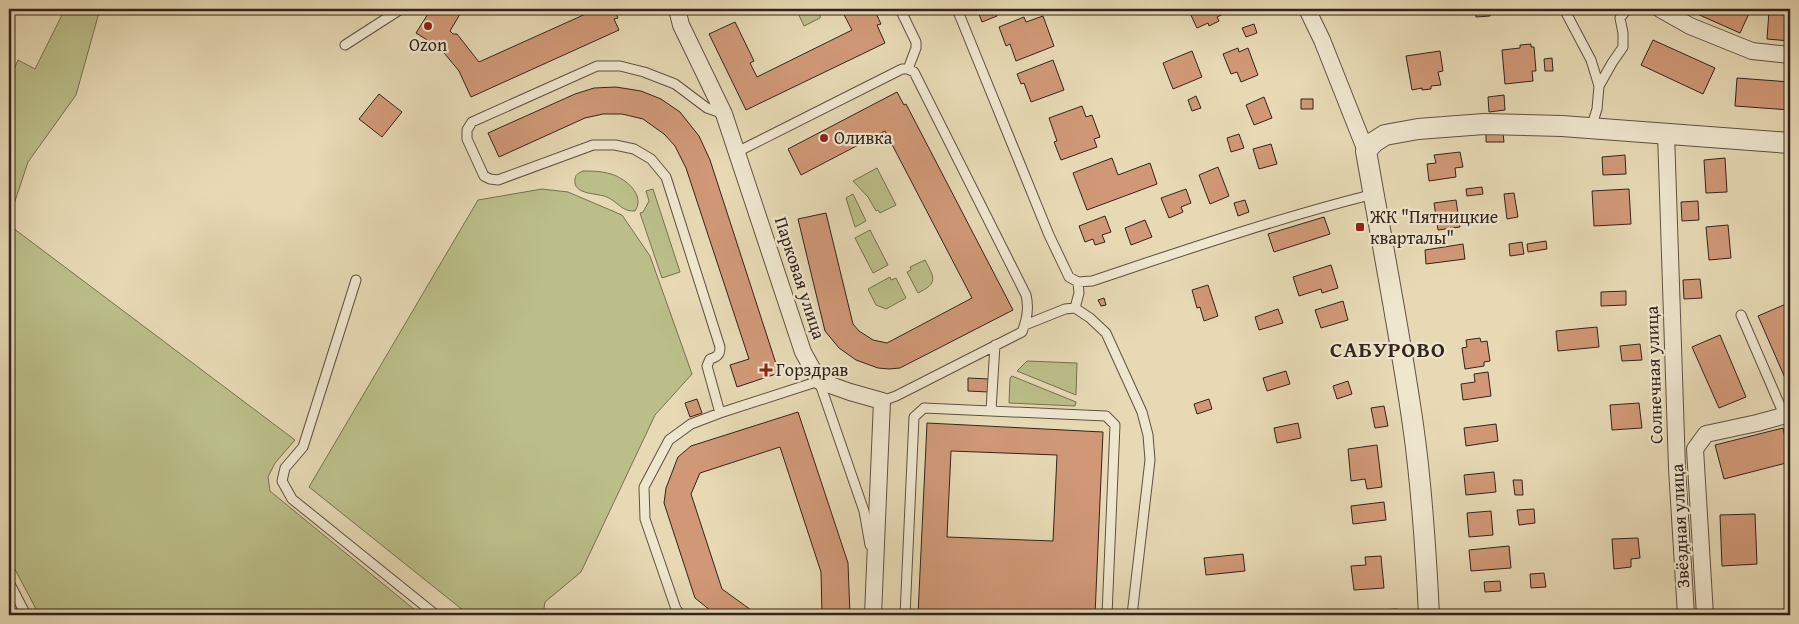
<svg xmlns="http://www.w3.org/2000/svg" width="1799" height="624" font-family="'Gentium Book Plus',serif">
	<style>
		.green { fill: #bbbe89; stroke: #777053 }
		.building { fill: #d09877; stroke: #33231d; fill-rule: evenodd }
		.lines { fill: none; stroke-linecap: round; stroke-linejoin: round }
		.service-casing { stroke: #605043; stroke-width: 11 }
		.minor-casing { stroke: #605043; stroke-width: 18 }
		.tertiary-casing { stroke: #605043; stroke-width: 22 }
		.service { stroke: #efe6ce; stroke-width: 9 }
		.minor { stroke: #efe6ce; stroke-width: 16 }
		.tertiary { stroke: #efe6ce; stroke-width: 20 }
		.poi-dot { fill: #8f2418; stroke: #efe6ce; stroke-width: 2 }
		.labels { text-anchor: middle; stroke-width: 4.5; stroke-linejoin: round; paint-order: stroke }
		.poi-label { font-size: 18px; fill: #33231d; stroke: #efe6ce; text-anchor: start }
		.street-label { font-size: 18px; fill: #33231d; stroke: #efe6ce }
		.district-label { font-size: 22px; font-weight: bold; letter-spacing: 1px; fill: #33231d; stroke: #efe6ce }
	</style>
	<rect width="100%" height="100%" fill="#e6d9b4"/>
	<filter id="stains"><feTurbulence type="fractalNoise" baseFrequency=".004" numOctaves="4"/><feColorMatrix values="0 0 0 0 .2 0 0 0 0 .09 0 0 0 0 .02 0 0 0 .5 -.17"/></filter>
	<radialGradient id="worn" r=".72"><stop offset=".6" stop-color="#630" stop-opacity="0"/><stop offset="1" stop-color="#630" stop-opacity=".3"/></radialGradient>
	<path class="green" d="M65,9H100L76,95L28,162L13,207L9,215V81L18,60L35,69Z
		M796,9H822L820,18L804,26Z
		M877,168L896,205L880,213L878,210L876,211L868,197L853,181Z
		M583,171C592,171 601,171 611,174C625,178 646,195 635,211C622,212 618,202 607,197C598,193 573,195 575,180C575,175 578,173 583,171Z
		M542,189L568,192L622,215L650,256L692,374L655,415L581,572L545,602L543,615H469L309,487L478,200Z
		M653,189L680,272L662,278L640,213L643,212L649,201L646,191Z
		M853,194L866,221L855,227L846,198Z
		M9,225L295,440L275,463L268,477L270,491L421,615H35V607L9,558Z
		M870,230L888,265L873,273L855,238Z
		M925,260C935,279 938,283 918,293L907,272L911,270L910,267Z
		M890,277L891,280L896,278L906,298L886,309L876,305L868,289Z
		M1027,361L1077,363L1076,395L1017,371Z
		M1012,376L1076,402L1075,406L1009,403L1010,378Z"/>
	<path class="building" d="M431,9H463L450,31L453,34H457L479,62L590,12L588,9H614L618,18L614,19L619,30L471,97L459,71L440,48L416,33Z
		M841,9H874L881,24L877,25L885,43L746,110L709,34L735,22L754,61L750,63L757,77L852,30Z
		M977,9H994L997,16L982,22Z
		M1188,9H1232V10L1217,17L1219,21L1209,26L1208,23L1197,28Z
		M1475,9H1490V16L1476,17Z
		M1696,9H1751L1740,33L1695,13Z
		M1769,11L1790,13V41L1767,39Z
		M1043,16L1054,46L1016,61L1010,44L1006,46L999,27L1024,17L1026,22Z
		M1254,24L1257,33L1246,37L1242,28Z
		M1653,40L1715,68L1703,94L1641,65Z
		M1531,44V47H1534L1536,71H1532L1533,81L1505,84L1502,50L1520,48V45Z
		M1238,48L1239,52L1248,48L1258,75L1241,82L1237,72L1231,74L1223,54Z
		M1192,51L1202,77L1173,89L1163,63Z
		M1440,51L1443,71L1438,72L1441,85L1431,86V89L1422,90V88L1412,90L1406,56Z
		M1552,58L1553,71H1545L1544,59Z
		M1053,60L1064,90L1031,102L1024,83L1021,84L1017,74Z
		M1737,78L1790,82V110L1735,106Z
		M616,87L641,91L661,99L680,112L699,136L710,160L779,373L737,387L730,365L749,359L686,168L675,146L664,134L643,119L622,114H603L585,118L499,157L488,133L575,94L594,88Z
		M897,92L904,105L906,104L1013,310L900,368L889,369L878,368L856,360L839,348L825,331L798,219L826,213L853,324L859,331L873,340L887,343L972,298L885,131L801,175L788,149Z
		M379,94L402,112L382,137L359,119Z
		M1504,95L1505,110L1489,112L1488,97Z
		M1196,96L1201,108L1192,111L1188,100Z
		M1264,97L1272,118L1254,125L1246,105Z
		M1301,99H1313V109H1301Z
		M1082,106L1086,117L1092,115L1100,137L1094,139L1097,147L1061,160L1054,142L1057,141L1049,118Z
		M1503,133L1504,142H1486V134Z
		M1239,134L1244,148L1231,152L1227,138Z
		M1271,144L1277,164L1259,169L1253,149Z
		M1460,152L1463,167L1455,168L1456,177L1429,181L1427,164L1436,163L1434,155Z
		M1625,155L1626,174L1603,175L1602,157Z
		M1112,158L1118,175L1150,163L1157,184L1087,210L1073,173Z
		M1725,158L1727,192L1706,193L1704,160Z
		M1218,167L1229,196L1210,204L1199,175Z
		M1482,187L1483,194L1467,196L1466,189Z
		M1186,189L1191,203L1181,207L1183,212L1169,218L1161,198Z
		M1629,189L1631,224L1594,226L1592,191Z
		M1514,193L1518,217L1507,219L1504,194Z
		M1245,200L1249,212L1238,216L1234,203Z
		M1456,200L1460,227L1438,230L1434,203Z
		M1698,201L1699,220L1682,221L1681,202Z
		M1105,216L1111,232L1102,235L1105,242L1095,245L1093,239L1085,242L1079,226Z
		M1324,217L1330,234L1274,252L1268,234Z
		M1145,220L1152,237L1131,245L1125,228Z
		M1728,225L1731,258L1709,260L1706,227Z
		M1546,241L1547,249L1528,252L1527,244Z
		M1522,242L1524,254L1510,256L1509,244Z
		M1463,244L1465,259L1426,264L1425,250Z
		M1331,265L1338,288L1322,293L1321,289L1299,296L1293,277Z
		M1700,279L1702,298L1684,299L1683,280Z
		M1208,285L1218,316L1204,321L1200,307L1197,308L1192,290Z
		M1626,291V305L1601,306V292Z
		M1104,298L1106,305L1101,306L1098,300Z
		M1343,301L1348,320L1321,328L1315,310Z
		M1786,304L1790,314V375L1785,378L1758,316Z
		M1278,309L1283,323L1259,330L1255,317Z
		M1597,327L1599,347L1558,351L1556,331Z
		M1720,335L1746,397L1719,408L1692,347Z
		M1480,338L1481,342L1487,341L1490,361L1484,362V366L1465,369L1462,348L1467,347L1466,340Z
		M1640,344L1642,360L1622,361L1620,346Z
		M1286,371L1290,384L1267,391L1263,378Z
		M1488,372L1491,396L1463,400L1461,384L1475,382L1474,374Z
		M968,378L989,379L988,392L968,391Z
		M1348,381L1352,394L1337,399L1333,386Z
		M697,399L702,413L690,417L685,403Z
		M1209,399L1212,409L1197,414L1194,404Z
		M1639,403L1642,428L1612,430L1610,405Z
		M1384,406L1388,426L1375,428L1371,408Z
		M798,412L848,563L850,615H822L821,572L780,447L700,473L691,494L722,589L758,615H716L695,598L664,503L666,488L678,457L691,446Z
		M927,423L1103,432L1095,615H918ZM951,451L1057,455L1053,541L947,537Z
		M1298,423L1301,438L1277,443L1274,428Z
		M1496,424L1498,441L1466,446L1464,428Z
		M1783,428L1790,462L1724,479L1715,445Z
		M1377,445L1382,487L1367,489L1365,479L1351,481L1348,449Z
		M1494,472L1496,492L1466,495L1464,475Z
		M1513,480H1522L1523,495H1515Z
		M1384,502L1386,520L1353,524L1351,506Z
		M1534,509L1535,523L1519,525L1517,510Z
		M1491,511L1493,535L1469,537L1467,513Z
		M1755,514L1757,564L1722,566L1720,515Z
		M1638,538L1640,558L1631,559V567L1614,569L1612,539Z
		M1509,546L1511,568L1471,571L1469,550Z
		M1243,554L1245,571L1206,575L1204,558Z
		M1381,556L1384,588L1354,590L1351,566L1366,565L1365,557Z
		M1544,573L1546,587L1531,588L1530,574Z
		M1500,581L1501,591L1485,592L1484,582Z
		M1397,609L1398,615H1381L1380,610Z
		M1532,610H1541L1542,615H1532Z"/>
	<g class="lines">
		<defs>
			<path id="service" d="M900,9L916,42V48L908,69
				M957,9L1049,235L1069,277L1078,282L1092,281C1185,250 1278,218 1374,194
				M1564,9L1591,60L1599,86
				M345,45L401,9
				M1591,128L1597,109L1599,86L1612,63L1623,47V33L1620,18L1627,9
				M737,152L902,69H908L914,72L1026,295C1029,307 1027,320 1022,332L896,396L882,401
				M356,280L303,447L285,468L282,481L292,499L436,615
				M1075,308L1079,293L1078,282
				M1741,315L1785,417
				M1025,325L1065,309L1075,308L1090,318L1106,333L1142,412L1148,435L1150,460L1132,615
				M991,410L995,345
				M720,413L707,366L710,359C717,357 720,355 720,347L666,177L651,159L634,149L615,145H593L498,180L490,179L484,176L467,139V130L472,122L597,66H620L644,72L675,84L707,108L724,114
				M9,582L26,615
				M681,615L676,609L645,519L644,487L669,440L691,424L720,413L819,381L864,511L870,545
				M905,615L914,417L924,408L1106,416L1115,425L1107,615"/>
			<path id="minor" d="M677,9L681,25L724,114L803,352L819,381L850,392L882,401L873,615
				M1307,9L1322,40L1366,151
				M1660,9L1690,26L1752,51L1790,55
				M1666,133L1677,468L1686,615
				M1705,615L1695,449L1706,434L1757,423L1790,414"/>
			<path id="tertiary" d="M1429,615C1426,552 1422,488 1413,425C1400,334 1382,243 1366,151L1374,142L1385,135L1418,129L1484,124L1562,126L1790,143"/>
		</defs>
		<use href="#service" class="service-casing"/>
		<use href="#minor" class="minor-casing"/>
		<use href="#tertiary" class="tertiary-casing"/>
		<use href="#service" class="service"/>
		<use href="#minor" class="minor"/>
		<use href="#tertiary" class="tertiary"/>
	</g>
	<g class="poi-dot">
		<circle cx="428" cy="26" r="5"/>
		<circle cx="824" cy="138" r="5"/>
		<rect x="1355" y="222" width="10" height="10" rx="2.5"/>
		<path d="M763.5 362.5h5v5h5v5h-5v5h-5v-5h-5v-5h5z"/>
	</g>
	<g class="labels">
		<g class="poi-label">
			<text x="428" y="51" text-anchor="middle">Ozon</text>
			<text x="834" y="144">Оливка</text>
			<text x="1370" y="223">ЖК "Пятницкие<tspan x="1370" dy="21">кварталы"</tspan></text>
			<text x="776" y="376">Горздрав</text>
		</g>
		<g class="street-label">
			<text transform="translate(800 278) rotate(72)" y="6">Парковая улица</text>
			<text transform="translate(1654 375) rotate(-92)" y="6">Солнечная улица</text>
			<text transform="translate(1680 526) rotate(-93)" y="6">Звёздная улица</text>
		</g>
		<g class="district-label">
			<text x="1388" y="357">САБУРОВО</text>
		</g>
	</g>
	<rect width="1799" height="624" fill="none" stroke="#e6d9b4" stroke-width="30"/>
	<rect x="10" y="10" width="1779" height="604" fill="none" stroke="#33231d" stroke-width="2.5"/>
	<rect x="15" y="15" width="1769" height="594" fill="none" stroke="#33231d"/>
	<rect width="100%" height="100%" filter="url(#stains)"/>
	<rect width="100%" height="100%" fill="url(#worn)"/>
</svg>
